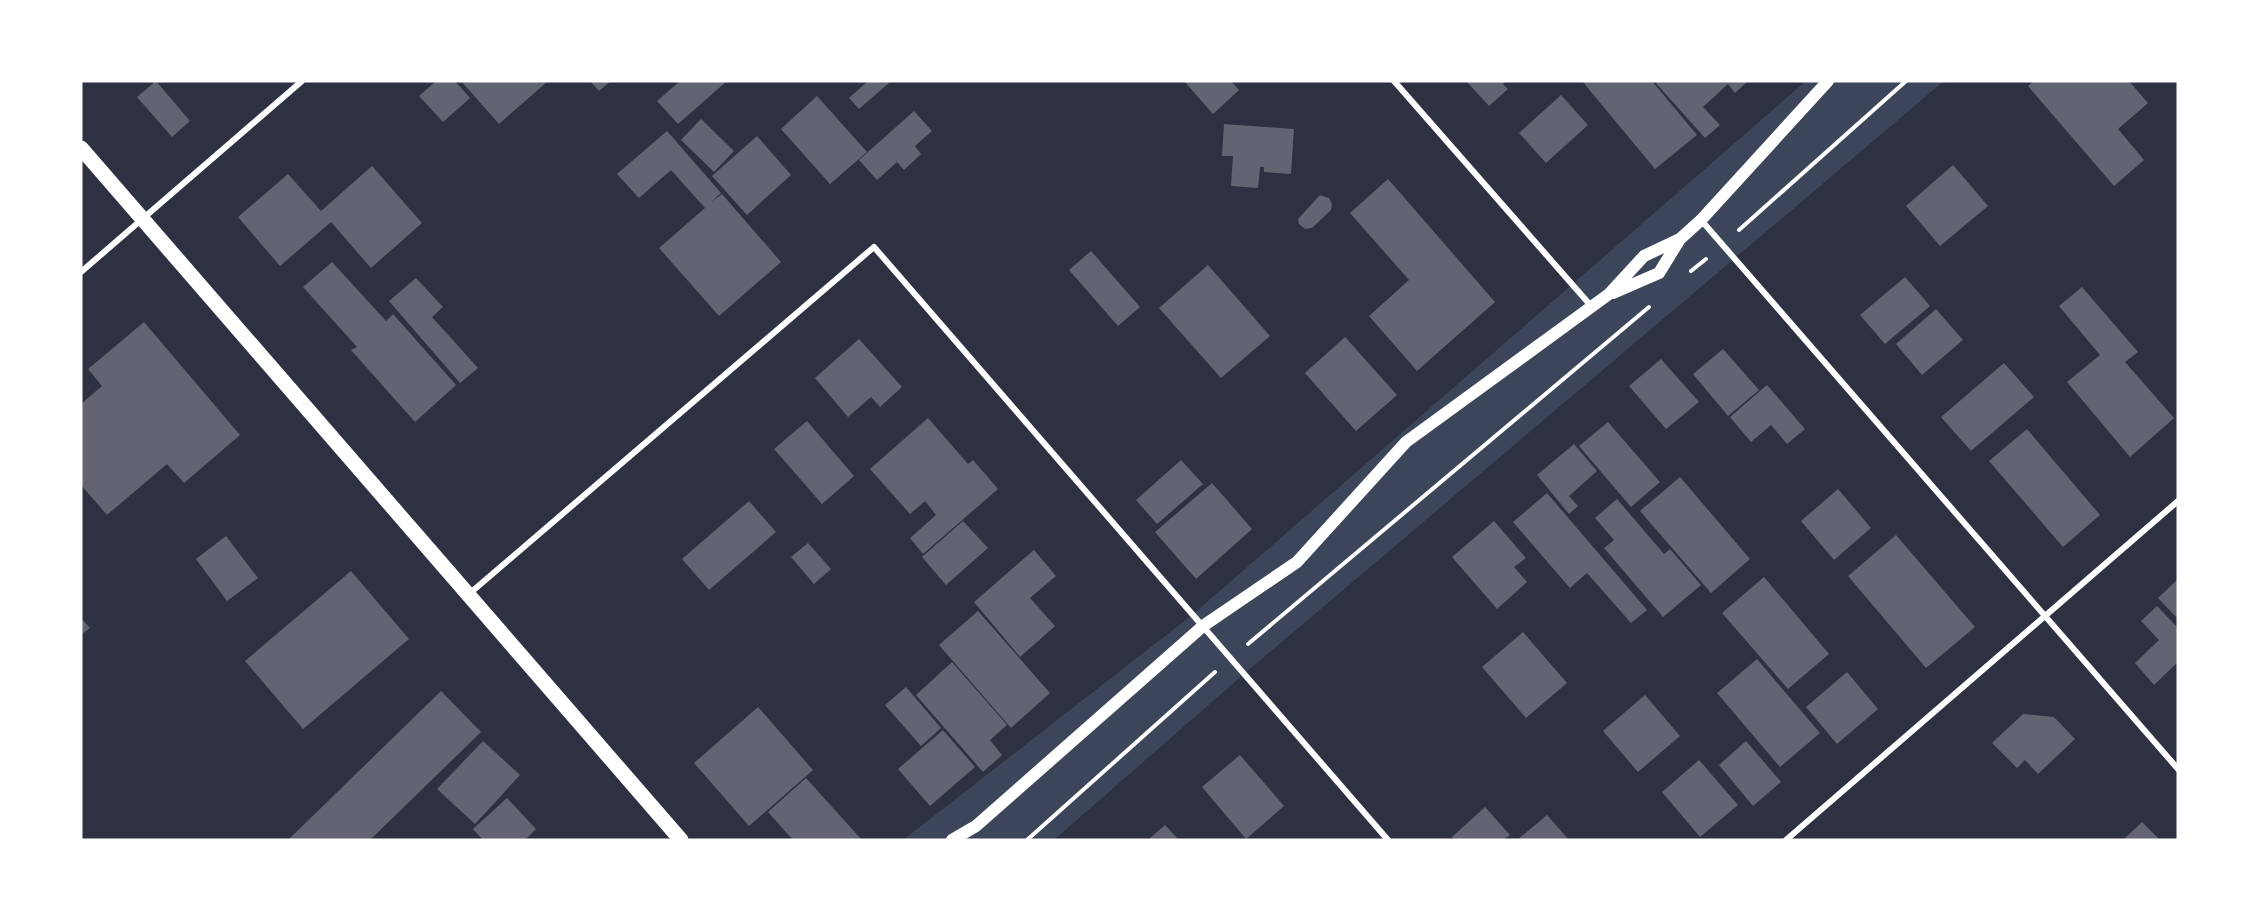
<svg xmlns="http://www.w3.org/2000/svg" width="2259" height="921" font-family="'DM Sans',sans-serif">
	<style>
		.green { fill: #3c4559 }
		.building { fill: #626471 }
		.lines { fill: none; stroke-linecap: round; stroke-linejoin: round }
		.path { stroke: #fff; stroke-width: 4 }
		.minor { stroke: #fff; stroke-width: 6 }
		.secondary { stroke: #fff; stroke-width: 12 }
		.primary { stroke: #fff; stroke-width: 15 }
	</style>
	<rect width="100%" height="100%" fill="#2d3142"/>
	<path class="green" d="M1806,81H1944L1244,674L1054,840H903L1192,615Z"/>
	<path class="building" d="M156,81L190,121L172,137L137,97Z
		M436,81H455L470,98L443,122L419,96Z
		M461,81H548L499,124Z
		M590,81H611L599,91Z
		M680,81H727L678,124L657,101Z
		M868,81H887L889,83L859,109L849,98Z
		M1184,81H1231L1239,90L1213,114Z
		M1466,81H1506L1503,84L1508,89L1489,106Z
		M1582,81H1652L1697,135L1655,169Z
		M1654,81H1748L1735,93L1728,84L1703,107L1720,125L1705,138Z
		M2034,81H2129L2148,103L2118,129L2144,160L2114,186L2028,86Z
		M1561,95L1588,125L1546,163L1519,133Z
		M817,96L867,152L830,184L781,129Z
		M914,111L932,131L915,146L921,154L904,170L897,162L877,180L859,160Z
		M701,119L734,151L714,172L681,140Z
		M1224,124L1294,129L1291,174L1264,172V167H1260L1258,188L1231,186L1233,156H1222Z
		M667,131L721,193L711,202L722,194L781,262L719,316L659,248L705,208L671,170L639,198L617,174Z
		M757,136L791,175L747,215L712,176Z
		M1953,165L1988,206L1940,246L1906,206Z
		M372,166L422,223L371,268L331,222L280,266L238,217L288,174L321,211Z
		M1388,179L1495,302L1417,371L1369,316L1409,280L1350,213Z
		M1320,195L1329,198L1332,204L1331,210L1312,228L1305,229L1299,224L1298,219Z
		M1091,251L1140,307L1118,326L1069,270Z
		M332,262L386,321L393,314L456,385L415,422L351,350L357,347L303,287Z
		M1208,265L1270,336L1221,378L1159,308Z
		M1905,277L1930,306L1885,344L1860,315Z
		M416,278L443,307L432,317L478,368L460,383L389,301Z
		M2082,287L2138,352L2125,362L2174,418L2130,457L2067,382L2100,355L2059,306Z
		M1936,309L1963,340L1922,375L1896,344Z
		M144,322L240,435L184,483L167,464L107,515L81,485V404L102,386L88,369Z
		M1345,337L1397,395L1356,431L1305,373Z
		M859,339L902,387L880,407L871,397L848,417L815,378Z
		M1723,349L1759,390L1728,416L1693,374Z
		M1661,359L1699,402L1666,429L1629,386Z
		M2004,363L2034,397L1971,451L1941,417Z
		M1767,385L1805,429L1787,444L1771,425L1751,442L1730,417Z
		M928,418L968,464L973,460L998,489L923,554L910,538L936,515L925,501L910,514L870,469Z
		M807,421L854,476L822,504L774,449Z
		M1608,422L1660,482L1631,507L1579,446Z
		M2027,429L2100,515L2063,547L1989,461Z
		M1574,444L1597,471L1569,496L1578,506L1569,514L1537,475Z
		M1181,460L1203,484L1157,524L1136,500Z
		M1680,477L1750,559L1711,593L1640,511Z
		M1212,483L1252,529L1196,579L1155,532Z
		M1838,489L1871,528L1834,560L1801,521Z
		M1547,493L1647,610L1631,623L1587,573L1570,588L1513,522Z
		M1617,499L1664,554L1670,549L1701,585L1663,617L1604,548L1614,540L1595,518Z
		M749,501L776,532L709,590L682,559Z
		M963,521L988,548L946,585L922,557Z
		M1494,521L1526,558L1514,567L1527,582L1497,609L1452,557Z
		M1896,535L1975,627L1926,668L1848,576Z
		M226,536L258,578L227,601L196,559Z
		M808,543L831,569L814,584L791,557Z
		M1034,550L1056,576L1030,598L1055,626L1020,657L974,602Z
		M351,571L409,639L303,729L245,661Z
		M1764,577L1829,654L1788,689L1722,613Z
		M2178,579V619L2158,598Z
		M2157,606L2178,628V662L2154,685L2135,663L2159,640L2141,621Z
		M978,611L1050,693L1011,728L939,645Z
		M81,618L90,628L81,635Z
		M1523,632L1567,683L1526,718L1482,667Z
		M1757,659L1820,733L1780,767L1717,693Z
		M952,662L1007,725L990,740L1002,755L983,772L916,695Z
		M1847,672L1878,709L1837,744L1806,707Z
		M906,687L941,728L921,746L885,705Z
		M441,691L481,732L370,840H288Z
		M1645,695L1680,736L1638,772L1603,731Z
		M758,707L813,770L749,826L694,763Z
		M2023,714L2054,717L2075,739L2038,774L2025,760L2017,768L1992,743Z
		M943,730L975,767L930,806L898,769Z
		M483,741L520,775L475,824L437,789Z
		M1746,741L1781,782L1753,806L1719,765Z
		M1240,755L1284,806L1246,839L1202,787Z
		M1699,760L1738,805L1700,837L1662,792Z
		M806,778L862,840H793L768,812Z
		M507,798L536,829L525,840H483L473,829Z
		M1485,807L1510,835L1503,840H1455L1452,837Z
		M1547,815L1569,840H1517Z
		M2142,822L2160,840H2123Z
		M1165,825L1179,840H1148Z"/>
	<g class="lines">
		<path class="path" d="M1739,230L1906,81
			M1691,271L1706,259
			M1248,644L1649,307
			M1027,840L1215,672"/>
		<path class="minor" d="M1394,81L1592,307
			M1701,220L2178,769
			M81,272L302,81
			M469,594L874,247L1388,840
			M1786,840L2178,501"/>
		<path class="secondary" d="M1613,293L1659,273L1680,239L1701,220L1828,81
			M952,840L976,826L1203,626L1297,562L1406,442L1609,294L1644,256L1680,239"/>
		<path class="primary" d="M81,148L681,840"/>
	</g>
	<rect width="2259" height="921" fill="none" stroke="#ffffff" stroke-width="165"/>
</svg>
